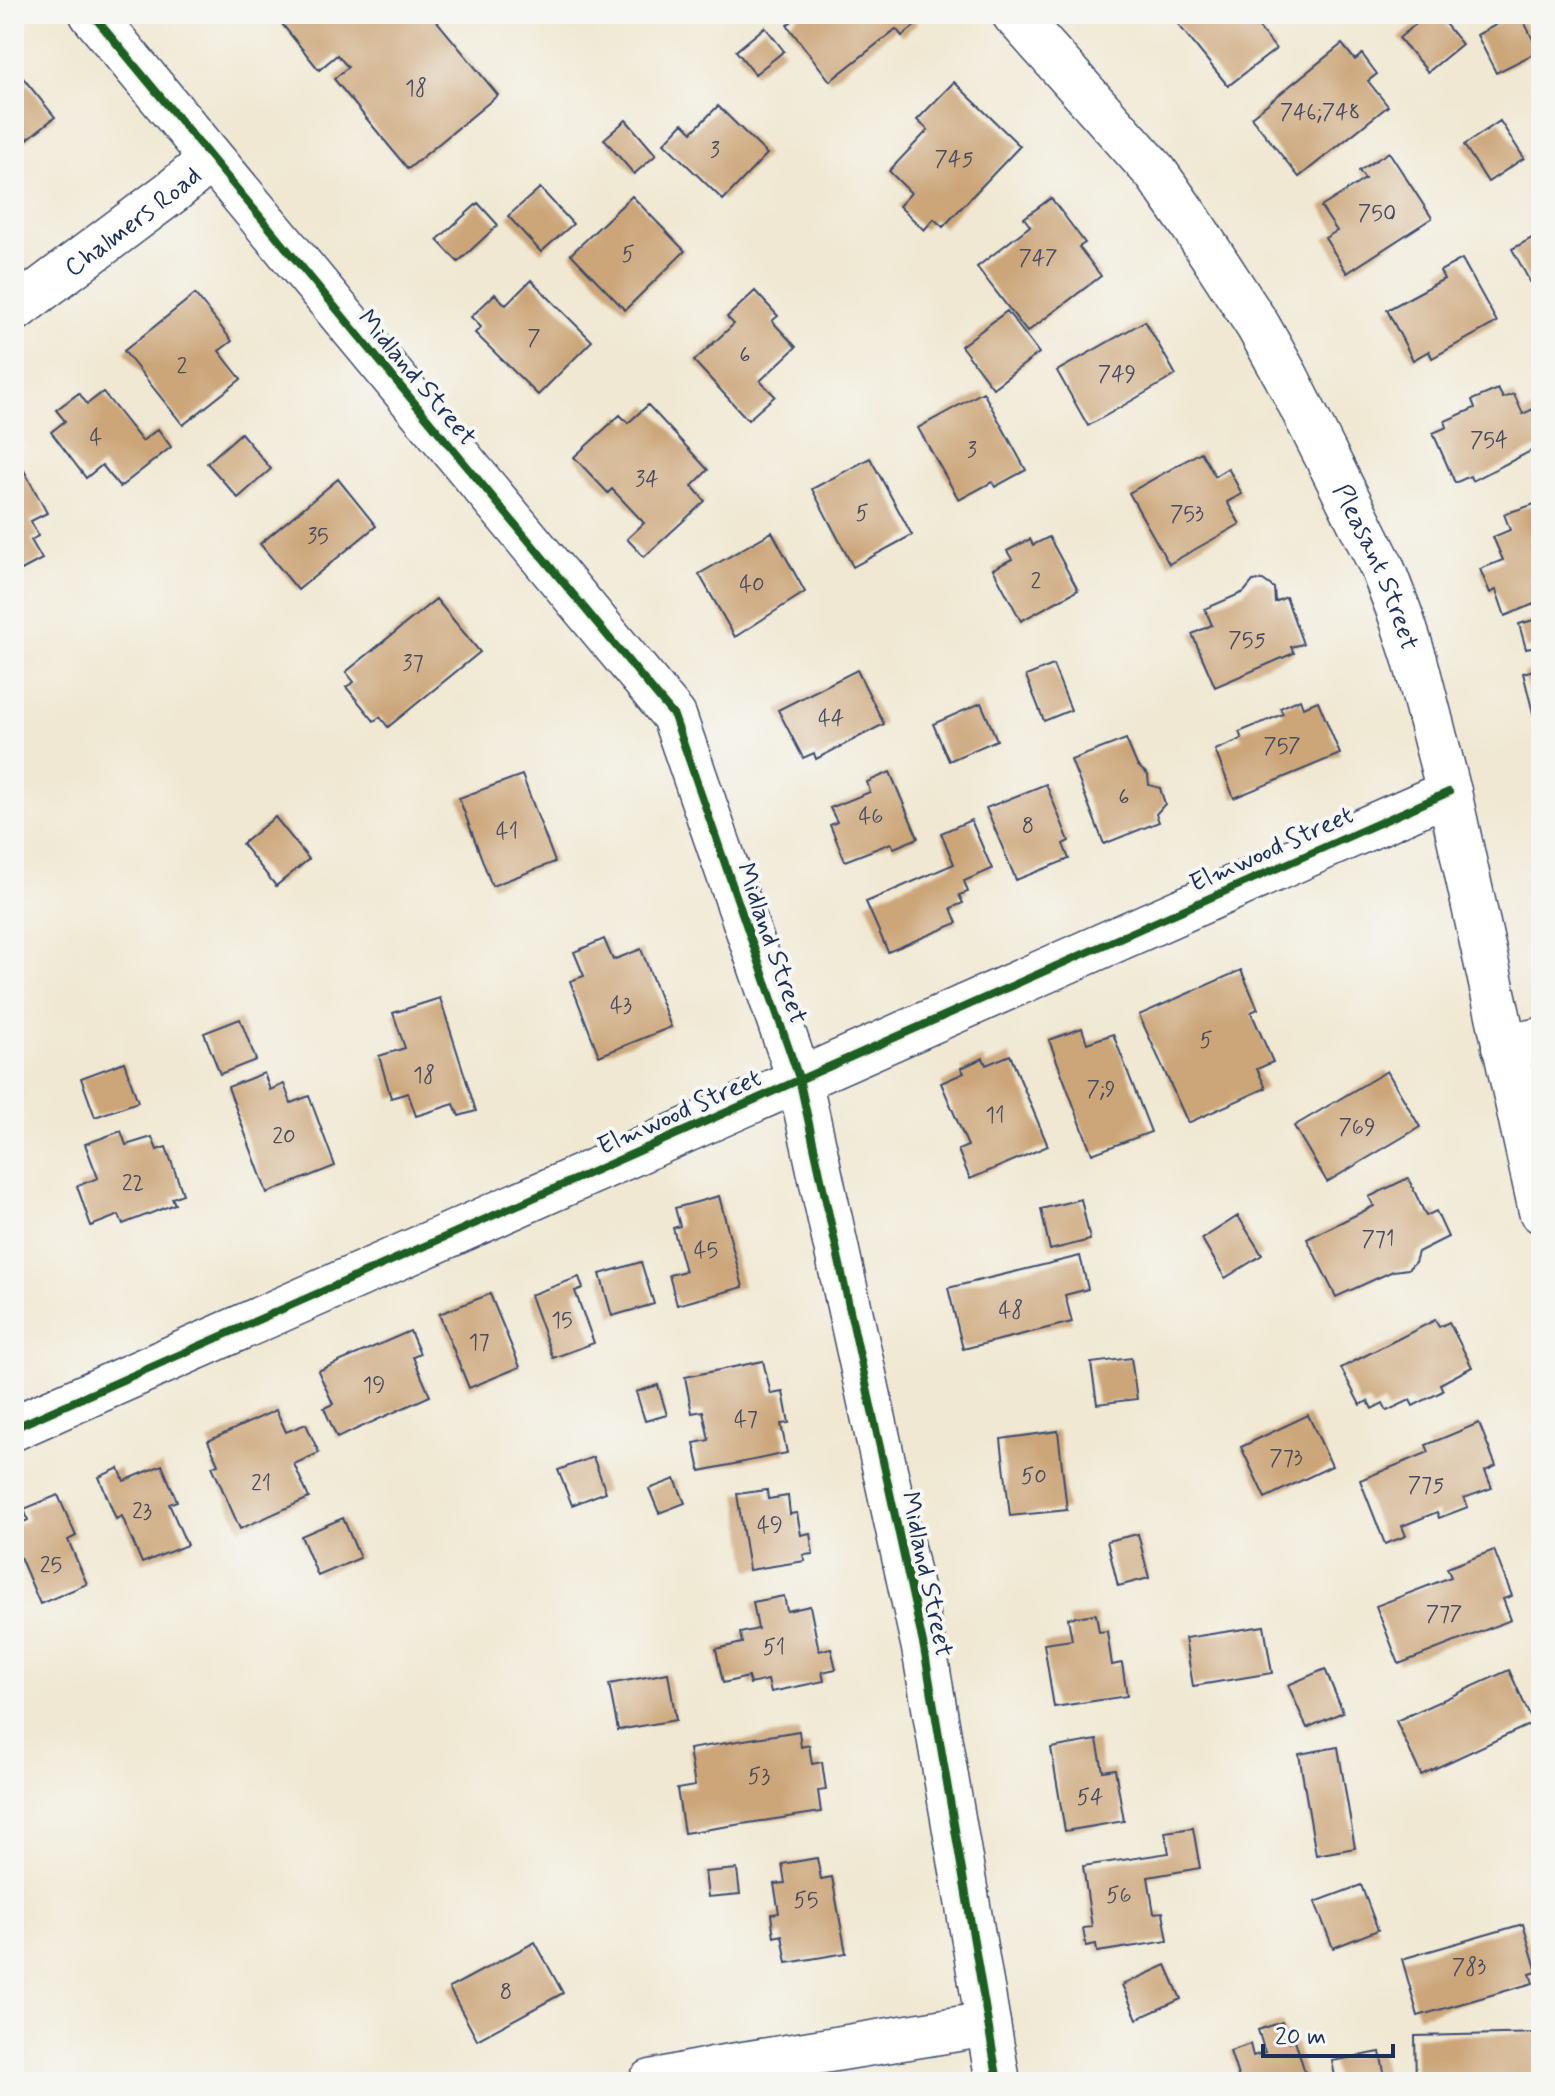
<svg xmlns="http://www.w3.org/2000/svg" width="1555" height="2096" font-family="Mynerve,sans-serif">
	<style>
		.building { fill: #cca679 }
		.lines { fill: none; stroke-linecap: round; stroke-linejoin: round }
		.minor-casing { stroke: #3b4b6f; stroke-width: 47 }
		.major-casing { stroke: #3b4b6f; stroke-width: 47 }
		.minor { stroke: #fff; stroke-width: 44 }
		.major { stroke: #fff; stroke-width: 44 }
		.cycleway-casing { stroke: #f6f6f2; stroke-width: 13 }
		.cycleway { stroke: #1b5e20; stroke-width: 8 }
		.labels { text-anchor: middle; stroke-width: 8; stroke-linejoin: round; paint-order: stroke }
		.number-label { font-size: 22px; fill: #474d65 }
		.street-label { font-size: 26px; fill: #1b2f5e; stroke: #f6f6f2 }
	</style>
	<rect width="100%" height="100%" fill="#f6f6f2"/>
	<filter id="ink" filterUnits="userSpaceOnUse"><feTurbulence type="fractalNoise" baseFrequency=".0125" numOctaves="2"/><feDisplacementMap in="SourceGraphic" scale="16" xChannelSelector="R" yChannelSelector="G"/><feConvolveMatrix kernelMatrix="1 2 1 2 8 2 1 2 1" color-interpolation-filters="sRGB"/></filter>
	<filter id="wash" filterUnits="userSpaceOnUse"><feTurbulence type="fractalNoise" baseFrequency=".006" numOctaves="4" result="noise"/><feDisplacementMap in="SourceGraphic" scale="32" xChannelSelector="R" yChannelSelector="G"/><feGaussianBlur stdDeviation="1.8" result="paint"/><feColorMatrix in="noise" values="0 0 0 0 0 0 0 0 0 0 0 0 0 0 0 0 0 1.4 0 .05"/><feComposite in="paint" operator="in"/></filter>
	<g filter="url(#wash)">
		<rect width="100%" height="100%" fill="#f0e8d2"/>
		<g id="blocks">
			<path class="building" d="M274,14H409L411,16L431,14L498,95L408,169L334,79L348,67L337,55L319,70Z
				M801,14H910L917,24L902,36L896,29L830,81L787,25Z
				M1188,14H1248L1276,49L1228,86L1177,23Z
				M1428,14H1437L1462,44L1428,72L1399,38Z
				M1516,14H1520L1539,51L1496,73L1477,35Z
				M765,27L784,51L755,74L736,51Z
				M1342,44L1355,60L1362,54L1377,74L1368,81L1388,106L1299,177L1251,117Z
				M14,67L55,117L14,150Z
				M954,82L1020,146L943,227L934,219L924,230L899,206L911,193L889,171L928,130L917,120Z
				M718,106L767,154L723,200L664,143L683,123L692,132Z
				M626,120L656,155L634,174L604,139Z
				M1500,121L1524,158L1488,182L1464,145Z
				M1389,152L1432,218L1347,273L1325,238L1337,231L1321,207L1365,179L1359,171Z
				M540,188L573,224L541,252L508,216Z
				M632,196L685,251L625,310L571,254Z
				M1051,198L1085,243L1079,247L1101,276L1027,332L977,267L1030,226L1024,218Z
				M478,203L498,225L458,262L437,240Z
				M1541,233V285L1534,289L1512,249Z
				M1462,259L1497,322L1432,358L1429,351L1413,360L1387,310L1444,279L1440,271Z
				M531,280L592,341L538,395L475,333L481,327L471,317L495,294L506,305Z
				M755,291L778,316L772,321L796,347L760,381L775,396L748,420L694,361L734,324L727,317Z
				M195,294L232,341L219,351L241,379L183,425L124,351Z
				M1007,311L1039,353L993,388L961,346Z
				M1145,321L1176,375L1088,426L1057,371Z
				M1498,389L1503,398L1514,394L1523,414L1533,409L1541,428V446L1472,481L1470,476L1455,483L1433,433L1447,427L1445,421L1475,408L1472,400Z
				M103,392L142,441L158,429L171,447L120,487L102,465L86,478L51,432L65,421L56,410L79,393L87,404Z
				M983,392L1026,470L995,487L992,482L959,500L918,428Z
				M648,405L708,470L692,486L705,501L644,557L627,539L644,523L612,489L608,493L574,457L620,415L628,423Z
				M241,433L271,469L238,498L207,463Z
				M14,452L47,513L31,521L38,536L31,540L42,559L14,574Z
				M1201,452L1215,476L1228,468L1242,494L1227,502L1240,524L1169,564L1129,493Z
				M870,458L912,535L853,567L812,489Z
				M338,479L376,526L298,590L260,544Z
				M1541,502V601L1505,616L1496,590L1490,593L1480,569L1503,560L1493,537L1510,530L1504,514Z
				M772,532L805,592L735,637L699,574Z
				M1049,537L1078,590L1021,621L993,569L1012,559L1007,551L1030,539L1033,545Z
				M1263,580L1274,588L1275,602L1286,597L1303,644L1291,647L1294,653L1215,687L1192,634L1212,625L1205,609L1244,592L1253,581Z
				M436,599L480,652L388,727L380,717L374,721L346,687L354,682L346,672Z
				M1541,618V646L1526,649L1519,624Z
				M1053,665L1071,710L1044,721L1026,676Z
				M1541,668V741H1540L1523,673Z
				M857,670L884,724L816,759L814,753L803,758L778,710Z
				M1300,699L1303,707L1318,701L1340,754L1234,798L1215,750L1242,739L1239,732L1283,714L1280,708Z
				M981,703L997,740L949,761L933,724Z
				M1126,739L1137,765L1148,775L1149,785L1160,788L1165,804L1156,814L1159,822L1104,844L1071,760Z
				M890,772L918,838L894,848L891,843L845,861L830,825L837,822L830,808L870,792L867,782Z
				M522,775L555,862L492,886L459,798Z
				M1046,784L1069,841L1063,844L1069,859L1016,880L986,808Z
				M275,817L309,859L276,886L242,844Z
				M971,820L992,869L964,881L968,892L959,895L963,903L951,908L957,923L888,952L866,902L954,864L941,833Z
				M604,939L613,960L641,949L671,1027L599,1056L570,981L584,976L574,952Z
				M1241,970L1258,1009L1251,1012L1273,1062L1257,1069L1266,1088L1188,1123L1139,1015Z
				M440,998L476,1111L459,1116L454,1104L416,1116L408,1093L391,1098L379,1056L405,1048L393,1013Z
				M240,1019L256,1060L220,1074L204,1033Z
				M1082,1028L1087,1043L1113,1034L1151,1132L1092,1154L1049,1040Z
				M1010,1055L1048,1146L970,1179L958,1150L968,1146L941,1083L964,1073L961,1068L983,1058L986,1065Z
				M124,1062L138,1102L95,1117L81,1078Z
				M1387,1071L1420,1127L1327,1182L1294,1126Z
				M264,1073L270,1090L284,1084L291,1103L309,1096L335,1166L267,1193L228,1087Z
				M121,1131L126,1145L152,1137L157,1150L166,1147L183,1194L172,1198L175,1204L123,1224L119,1215L91,1226L77,1186L98,1178L85,1144Z
				M1408,1178L1426,1216L1436,1211L1448,1237L1418,1252L1415,1262L1408,1269L1393,1271L1336,1297L1307,1239L1374,1206L1369,1197Z
				M719,1196L743,1287L677,1305L669,1275L685,1271L673,1228L680,1226L675,1208Z
				M1081,1199L1090,1240L1050,1250L1041,1209Z
				M1238,1216L1262,1255L1225,1278L1202,1239Z
				M1080,1256L1088,1289L1065,1295L1072,1322L963,1349L948,1288Z
				M641,1262L654,1304L612,1316L600,1274Z
				M579,1277L583,1288L575,1291L594,1343L553,1358L530,1295Z
				M490,1294L520,1367L469,1388L439,1314Z
				M1435,1320L1439,1327L1449,1322L1472,1367L1440,1384L1443,1391L1413,1406L1410,1400L1387,1411L1383,1403L1372,1409L1368,1401L1360,1405L1341,1368Z
				M410,1331L420,1354L413,1357L430,1396L337,1438L324,1408L333,1404L318,1371Z
				M1131,1358L1137,1399L1097,1404L1091,1363Z
				M763,1361L771,1394L783,1392L789,1423L781,1424L787,1453L700,1471L694,1443L709,1440L703,1411L692,1413L685,1377Z
				M658,1385L667,1415L645,1421L636,1392Z
				M276,1410L286,1432L306,1424L319,1453L294,1464L309,1498L240,1529L212,1466L218,1464L208,1441Z
				M1308,1415L1332,1466L1265,1498L1241,1447Z
				M1479,1423L1496,1466L1485,1471L1492,1488L1464,1498L1468,1507L1439,1518L1437,1512L1402,1526L1406,1536L1385,1544L1360,1480L1429,1452L1426,1445Z
				M1058,1431L1067,1510L1010,1516L1001,1439Z
				M593,1457L606,1492L572,1505L558,1470Z
				M162,1465L177,1501L169,1504L187,1545L142,1563L122,1516L116,1519L99,1477L119,1468L124,1481Z
				M675,1479L685,1503L659,1513L649,1489Z
				M767,1490L768,1499L788,1496L790,1514L797,1513L801,1535L810,1533L813,1554L803,1555L805,1561L749,1570L737,1494Z
				M58,1495L76,1536L68,1540L87,1584L40,1604L14,1543V1526L28,1520L24,1509Z
				M343,1518L360,1558L318,1576L301,1536Z
				M1138,1534L1149,1578L1118,1586L1107,1541Z
				M1494,1550L1512,1596L1503,1599L1511,1620L1399,1664L1376,1606L1451,1577L1447,1568Z
				M784,1596L787,1611L810,1606L819,1651L831,1648L836,1669L822,1672L824,1681L771,1692L768,1680L750,1684L748,1677L723,1683L716,1649L742,1643L740,1633L758,1629L753,1602Z
				M1096,1614L1099,1632L1107,1631L1112,1665L1122,1663L1127,1696L1054,1707L1044,1644L1072,1640L1068,1618Z
				M1264,1626L1272,1673L1193,1686L1185,1638Z
				M1325,1669L1343,1712L1307,1728L1288,1685Z
				M1509,1670L1533,1723L1421,1775L1396,1721Z
				M668,1673L676,1720L618,1730L609,1684Z
				M799,1731L801,1747L809,1745L812,1764L822,1762L826,1790L818,1791L821,1812L684,1833L677,1789L695,1786L689,1749Z
				M1097,1740L1103,1771L1115,1769L1124,1821L1065,1831L1051,1748Z
				M1338,1747L1355,1848L1316,1855L1299,1754Z
				M1193,1828L1200,1868L1148,1877L1154,1913L1163,1912L1168,1941L1097,1952L1096,1944L1086,1946L1083,1928L1092,1927L1083,1866L1169,1853L1165,1832Z
				M817,1858L821,1879L832,1877L846,1953L787,1963L782,1935L774,1937L771,1914L779,1913L774,1884L785,1883L782,1864Z
				M737,1869L740,1894L708,1897L705,1872Z
				M1361,1885L1378,1930L1333,1948L1315,1902Z
				M1523,1924L1537,1972L1530,1974L1533,1983L1418,2016L1402,1959Z
				M535,1942L563,1993L477,2040L449,1988Z
				M1166,1965L1181,1999L1137,2019L1122,1985Z
				M1282,2022L1289,2042L1295,2040L1308,2082H1240L1230,2051L1250,2044L1253,2056L1265,2052L1258,2030Z
				M1541,2033V2070H1537L1538,2082H1416L1415,2036Z
				M1380,2052L1386,2082H1336L1332,2061Z"/>
		</g>
	</g>
	<g filter="url(#ink)">
		<use href="#blocks" fill-opacity="0" stroke="#3b4b6f" stroke-width="2"/>
		<g class="lines">
			<defs>
				<g id="minor">
					<path d="M92,14L674,716L799,1078L924,1648L998,2082"/>
					<path id="s1" d="M14,310L173,191L211,159"/>
					<path d="M1504,1047L1541,1040"/>
					<path d="M14,1428L1449,792"/>
					<path d="M651,2082L713,2069L988,2024"/>
				</g>
				<g id="major">
					<path id="s2" d="M1014,14L1156,173L1191,223L1258,326L1286,376L1382,567L1400,614L1415,660L1449,792L1541,1211"/>
				</g>
			</defs>
			<use href="#minor" class="minor-casing"/>
			<use href="#major" class="major-casing"/>
			<use href="#minor" class="minor"/>
			<use href="#major" class="major"/>
			<defs>
				<path id="cycleway" d="M92,14L674,716L799,1078L924,1648L998,2082
					M14,1428L1449,792"/>
			</defs>
			<use href="#cycleway" class="cycleway-casing"/>
			<use href="#cycleway" class="cycleway"/>
		</g>
	</g>
	<g class="labels">
		<g class="number-label">
			<text x="416" y="95">18</text>
			<text x="1320" y="119">746;748</text>
			<text x="715" y="157">3</text>
			<text x="954" y="166">745</text>
			<text x="1377" y="220">750</text>
			<text x="628" y="261">5</text>
			<text x="1038" y="265">747</text>
			<text x="534" y="345">7</text>
			<text x="745" y="362">6</text>
			<text x="182" y="373">2</text>
			<text x="1117" y="381">749</text>
			<text x="96" y="444">4</text>
			<text x="1489" y="447">754</text>
			<text x="972" y="457">3</text>
			<text x="647" y="486">34</text>
			<text x="862" y="520">5</text>
			<text x="1187" y="521">753</text>
			<text x="318" y="543">35</text>
			<text x="1036" y="588">2</text>
			<text x="752" y="591">40</text>
			<text x="1247" y="647">755</text>
			<text x="413" y="670">37</text>
			<text x="831" y="725">44</text>
			<text x="1282" y="753">757</text>
			<text x="1124" y="804">6</text>
			<text x="871" y="823">46</text>
			<text x="1028" y="833">8</text>
			<text x="507" y="838">41</text>
			<text x="621" y="1012">43</text>
			<text x="1206" y="1047">5</text>
			<text x="424" y="1082">18</text>
			<text x="1101" y="1096">7;9</text>
			<text x="995" y="1122">11</text>
			<text x="1357" y="1134">769</text>
			<text x="284" y="1143">20</text>
			<text x="133" y="1190">22</text>
			<text x="1378" y="1246">771</text>
			<text x="706" y="1257">45</text>
			<text x="1011" y="1317">48</text>
			<text x="562" y="1327">15</text>
			<text x="479" y="1349">17</text>
			<text x="374" y="1392">19</text>
			<text x="746" y="1426">47</text>
			<text x="1286" y="1465">773</text>
			<text x="1034" y="1483">50</text>
			<text x="261" y="1490">21</text>
			<text x="1426" y="1492">775</text>
			<text x="142" y="1518">23</text>
			<text x="770" y="1532">49</text>
			<text x="51" y="1572">25</text>
			<text x="1444" y="1621">777</text>
			<text x="774" y="1654">51</text>
			<text x="759" y="1783">53</text>
			<text x="1090" y="1804">54</text>
			<text x="1119" y="1902">56</text>
			<text x="806" y="1907">55</text>
			<text x="1469" y="1974">783</text>
			<text x="506" y="1999">8</text>
		</g>
		<g class="street-label">
			<text dy="9" stroke="none"><textPath href="#s1" startOffset="148">Chalmers Road</textPath></text>
			<text transform="translate(418 377) rotate(50)" y="9">Midland Street</text>
			<text dy="9" stroke="none"><textPath href="#s2" startOffset="666">Pleasant Street</textPath></text>
			<text transform="translate(1271 848) rotate(-24)" y="9">Elmwood Street</text>
			<text transform="translate(773 943) rotate(71)" y="9">Midland Street</text>
			<text transform="translate(679 1111) rotate(-24)" y="9">Elmwood Street</text>
			<text transform="translate(928 1574) rotate(78)" y="9">Midland Street</text>
		</g>
	</g>
	<rect width="1555" height="2096" fill="none" stroke="#f6f6f2" stroke-width="48"/>
	<path d="M1263 2044v12h130v-12" fill="none" stroke="#1b2f5e" stroke-width="4"/>
	<text x="1275" y="2044" font-size="24" fill="#1b2f5e" stroke="#f6f6f2" stroke-width="6" paint-order="stroke">20 m</text>
</svg>
